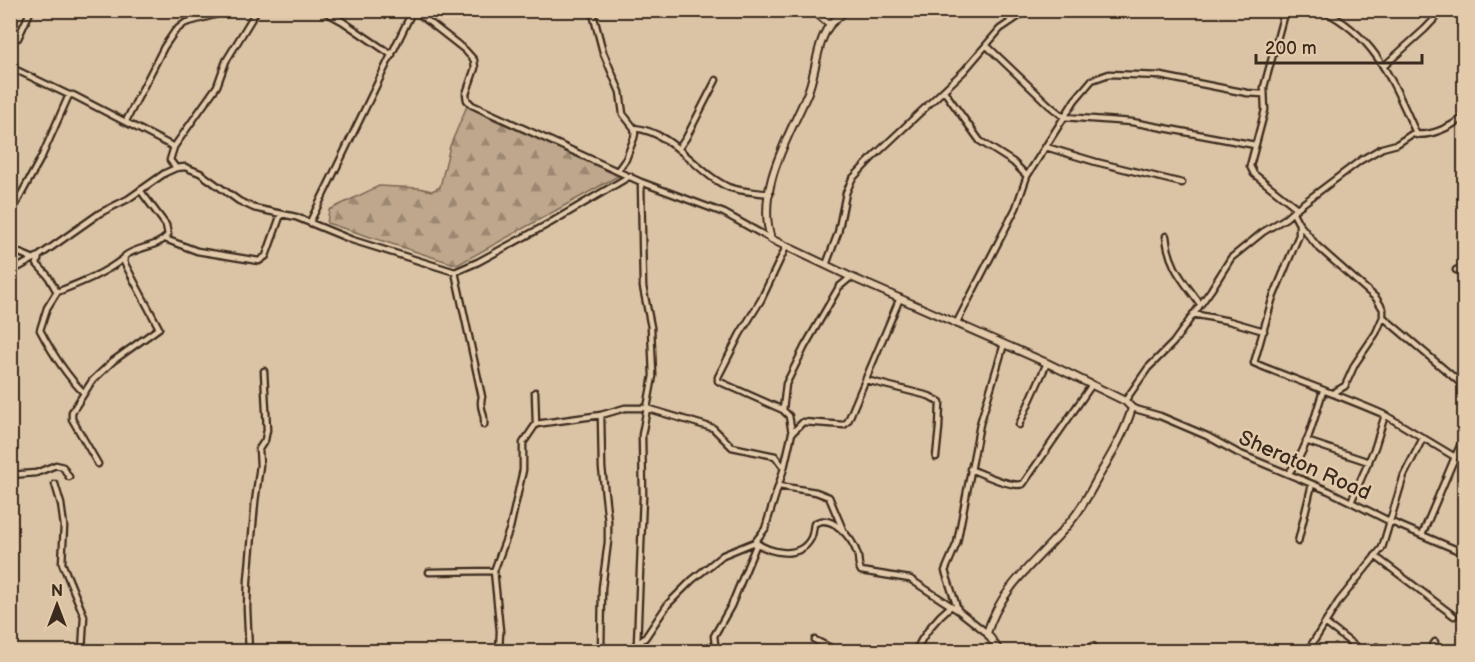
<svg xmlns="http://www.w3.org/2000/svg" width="1475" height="662" font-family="'Balsamiq Sans',sans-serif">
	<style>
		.forest { fill: url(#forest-firs); stroke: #7c6855; stroke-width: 1.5 }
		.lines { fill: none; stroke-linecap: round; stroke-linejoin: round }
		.minor-casing { stroke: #3b2a1e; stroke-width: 9 }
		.tertiary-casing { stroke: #3b2a1e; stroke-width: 10 }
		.minor { stroke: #e2caab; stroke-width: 4.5 }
		.tertiary { stroke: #e2caab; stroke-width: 6 }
		.labels { text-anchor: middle; stroke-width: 5; stroke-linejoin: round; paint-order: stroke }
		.street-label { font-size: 21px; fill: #3b2a1e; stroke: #e2caab }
	</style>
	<defs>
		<pattern id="forest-firs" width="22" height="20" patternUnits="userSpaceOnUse" patternTransform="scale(1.5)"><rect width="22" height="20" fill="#bea78c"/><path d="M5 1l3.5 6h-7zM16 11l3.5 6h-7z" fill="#9c8872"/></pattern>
	</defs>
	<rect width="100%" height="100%" fill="#dbc4a5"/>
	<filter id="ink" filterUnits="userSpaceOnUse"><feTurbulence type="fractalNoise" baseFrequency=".0167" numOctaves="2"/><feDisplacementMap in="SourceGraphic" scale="12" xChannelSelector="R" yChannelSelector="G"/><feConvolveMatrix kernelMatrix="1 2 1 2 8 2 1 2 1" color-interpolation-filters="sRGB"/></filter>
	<g filter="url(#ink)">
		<path class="forest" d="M467,106L492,119L620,175L457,265L327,223L329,210L379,186L419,188L432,191L440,187L450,146Z"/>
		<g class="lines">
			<defs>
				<path id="minor" d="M133,10L137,12
					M322,10L342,21L392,55
					M414,10L465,50L474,60L475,68L466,94L467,100L472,105L641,182L724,213L771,239
					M592,10L603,52L620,92L623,114L634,128L635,133L634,138L626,159L618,170
					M812,10L830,25
					M1000,10L1012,21
					M1285,10L1264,87L1265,110L1250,166L1254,174L1297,208
					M1322,10C1377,37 1393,83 1417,135
					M18,38L31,10
					M986,45L1049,105L1064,117L1132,122L1255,145
					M1384,66L1425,29L1443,10
					M10,67L69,95
					M944,91L980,141L1013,162L1027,176
					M126,121L164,47L175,31L185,23L225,12
					M634,128C674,132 695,172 728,187C741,192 756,192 770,194
					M1046,147L1096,162L1182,183
					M679,148L686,138L716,80
					M176,168L170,160L174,147L217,86L226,61L257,10
					M1293,213L1299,224V235L1272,300L1254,363C1297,381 1342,396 1385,415L1375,447L1351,502
					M10,215L42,156L69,95H73L174,147
					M310,222L413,10
					M1300,225L1317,246L1376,298L1383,309V317L1376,333L1355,364L1345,386L1333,393
					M1166,236C1169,267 1183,280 1200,304
					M165,239L197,251L259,261L266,256L281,214
					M786,247L761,300L740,334L718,377V381L783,410L789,416L792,433
					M10,249L34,259
					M39,256L37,264L48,276L57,292L47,308L40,330C52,353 66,375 84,393
					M826,265L838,233L846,193L852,179L873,157L964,71L1000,29L1028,10
					M1456,270L1464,266
					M10,272L39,256L100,213L128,199L165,173L176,168L185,167L200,173L239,201L254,208L296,217L352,240L455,272L478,262L550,223L630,176
					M455,272L482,397C478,408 486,413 484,425
					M57,292C80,283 104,274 124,258
					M1193,314L1229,321L1264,331
					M1383,317L1464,386
					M956,324L1016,208L1027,176L1075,100L1092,80L1109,74L1161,76L1247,93L1263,94
					M866,380L929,396L940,402L939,428L936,457
					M1125,401L1148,368L1173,343L1211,290L1231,258L1263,232L1286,218L1297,208L1361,160L1382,148L1397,144L1412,134C1430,137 1450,127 1464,117
					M1132,408L1160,416L1207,436L1238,453L1329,491L1389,521L1464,553
					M783,410L786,384L805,346L839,287L851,277
					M1385,415L1455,457L1464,437
					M536,424L601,415L625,408H646L713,428L732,447L775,456L784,468
					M1019,425L1047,363
					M1306,441L1369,462
					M98,464L72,419V412L92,381L113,361L159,328L124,262L125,256C138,246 157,248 168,235L166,225L140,190
					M970,469C983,474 1011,488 1023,484L1091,386
					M1288,474C1307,452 1314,418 1323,391
					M10,475L36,473L56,465L63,467L69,477
					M55,484L61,504L64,526L62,563L84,616L82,652
					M779,486L816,492L829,497L843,530
					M1422,535L1455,457
					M755,542C770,553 800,560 811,538C813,534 813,529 814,524C831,512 852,538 857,553C860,560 857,565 861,571L910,579L959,611L987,633
					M1298,542L1312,484
					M1375,556L1454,616
					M429,572L494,571
					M958,610L945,571L957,543L980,424L1004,344
					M1325,623L1363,652
					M815,640L839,652
					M637,644L643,497L642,435L653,376L651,327L643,287L641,182
					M249,652L247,608L248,580L255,502L260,465L259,449L265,440L267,430L264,371
					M499,652L500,631L494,571L510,528L523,470V443L536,424L535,392
					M601,652L602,588L608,542V521L602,468L601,415
					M621,652L630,649L645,638L668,604L692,580L723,555L755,542L765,529L769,516L784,468L792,433L803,422L844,425L848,421L900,298
					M720,652L715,644L714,636L731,606L757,543
					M915,652C924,633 935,619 951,606
					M1090,652L1093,646
					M1307,652L1339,601L1382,548L1404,475L1423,438
					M1372,652L1377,647L1384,652
					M1428,652L1435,642"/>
				<path id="tertiary" d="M846,10C841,15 834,20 829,26C816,44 816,76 806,97C787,140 756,190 771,239L851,277L1047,363L1125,401L1132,408C1125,432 1113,452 1100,474C1091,490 1083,507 1071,521C1040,559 1002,584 987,633L1000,652"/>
			</defs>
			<use href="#minor" class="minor-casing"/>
			<use href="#tertiary" class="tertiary-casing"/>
			<use href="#minor" class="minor"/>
			<use href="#tertiary" class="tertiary"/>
		</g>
	</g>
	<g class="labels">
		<g class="street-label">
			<text transform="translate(1305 465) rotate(24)" y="7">Sheraton Road</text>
		</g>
	</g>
	<rect width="1475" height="662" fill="none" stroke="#e2caab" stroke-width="36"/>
	<rect x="18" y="18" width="1439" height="626" fill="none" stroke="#3b2a1e" stroke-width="2" filter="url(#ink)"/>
	<g transform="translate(57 605)" stroke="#e2caab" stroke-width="4.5" paint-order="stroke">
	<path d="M0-4.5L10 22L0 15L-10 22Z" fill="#3b2a1e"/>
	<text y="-9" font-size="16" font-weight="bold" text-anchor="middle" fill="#3b2a1e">N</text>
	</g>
	<path d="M1256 54v9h166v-9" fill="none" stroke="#3b2a1e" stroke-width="3"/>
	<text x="1265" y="54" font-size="18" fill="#3b2a1e" stroke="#e2caab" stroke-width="4.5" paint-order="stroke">200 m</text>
</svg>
